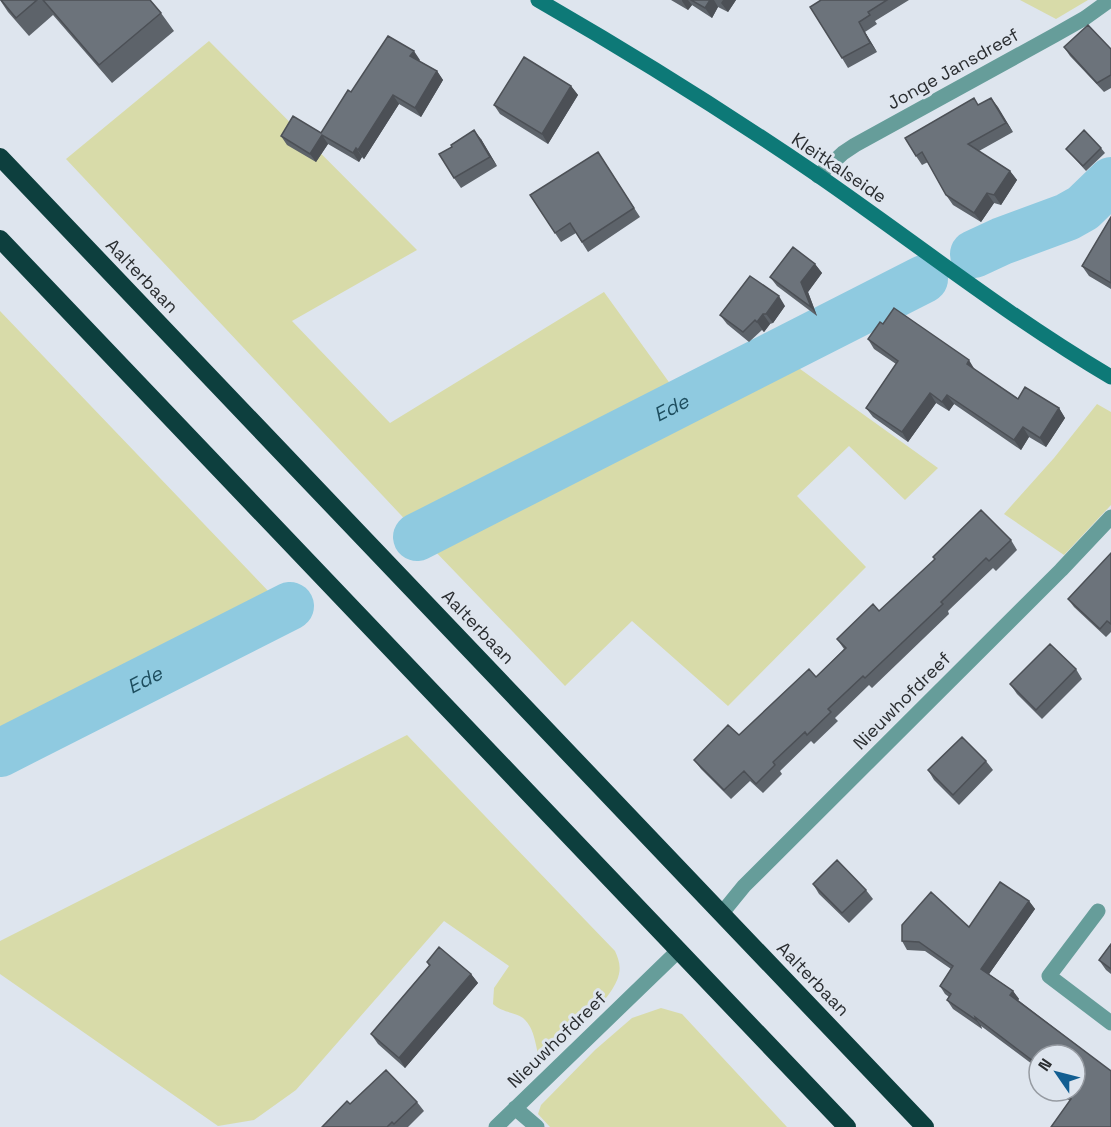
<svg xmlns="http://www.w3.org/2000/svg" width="1111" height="1127" font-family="'Space Grotesk',sans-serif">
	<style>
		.green { fill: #d8dba9 }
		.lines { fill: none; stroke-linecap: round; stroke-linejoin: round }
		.river { stroke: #8fcae0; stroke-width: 48 }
		.street { stroke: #669d9a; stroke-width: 15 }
		.secondary { stroke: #0d7977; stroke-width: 15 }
		.highway { stroke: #0d3f3e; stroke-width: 18 }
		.wall { fill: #5d636a }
		.shaded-wall { fill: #4c5056 }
		.building { fill: #6c737b; stroke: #4c5056; stroke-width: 1.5 }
		.labels { text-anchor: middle; stroke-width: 6; stroke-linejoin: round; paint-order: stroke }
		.street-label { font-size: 18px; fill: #2a2d30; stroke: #dee5ee }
		.water-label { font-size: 20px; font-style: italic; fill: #1e4e5f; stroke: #dee5ee }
	</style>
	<rect width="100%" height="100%" fill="#dee5ee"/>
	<path class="green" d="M1020,0H1088L1056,19Z
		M209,41L417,250L292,321L390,423L604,292L684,403L782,356L938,468L905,500L849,446L797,496L866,567L728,706L632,621L565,686L431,547L66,159Z
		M1111,167V195L1087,218L996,253L975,242L1012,222L1079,199Z
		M0,311L294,618L0,765Z
		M1097,404L1111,412V505L1064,555L1004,514L1054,458Z
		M407,735L615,951C618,958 621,965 619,974C614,1000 561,1043 541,1063C535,1048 536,1029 523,1018C515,1012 503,1013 493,1004L494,988L509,966L444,921L296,1090L254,1120L218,1126L0,974V941Z
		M661,1008L682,1014L787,1127H550L538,1114L541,1105L595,1050L632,1018Z"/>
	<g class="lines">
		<g class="river">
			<path d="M974,254L1002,241L1067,217L1083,208L1111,181"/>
			<path id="s1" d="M417,537L924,279"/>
			<path id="s2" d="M0,753L290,606"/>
		</g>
		<path class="street" d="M818,176L843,153L855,145L1055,35L1085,18L1110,0
			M1098,911L1049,976L1111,1023
			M722,913L744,886L1061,570L1111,517
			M515,1108L537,1127
			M496,1127L679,950"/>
		<path class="secondary" d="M538,0C634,55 728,114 819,176C916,243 1009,317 1111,377"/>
		<path class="highway" d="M0,157L925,1127
			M0,239L847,1127"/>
	</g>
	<path class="wall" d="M0,0H150L161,13L174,31L112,83L53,15L29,36L8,12Z
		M671,0H736L728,12L718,7L712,18L692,5L688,10Z
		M821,0H909L875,21L877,24L865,32L877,52L848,68L842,58Z
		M1064,47L1111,49V88L1104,92L1070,56Z
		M420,60L419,61L437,71L443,80L421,117L399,104L364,159L362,157L359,162L328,144L316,162L287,145L281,136L321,133L351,92Z
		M571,86L578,95L548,144L500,114L494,105Z
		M991,98L1013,132L979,151L1010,171L1017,180L1001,205L994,203L981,222L953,205L946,195L928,162L922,165L916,156L979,105Z
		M481,139L497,166L461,188L454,178Z
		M1101,148L1105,153L1086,171L1066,149Z
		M598,152L640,217L588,252L576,233L561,242L555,233Z
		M1111,217V289L1089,276L1082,266Z
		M815,264L822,273L808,292L817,316L777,286L770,277Z
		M785,306L773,323L770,324L764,332L762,330L749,342L727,324L720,315Z
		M883,324L975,370L1018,399L1059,408L1065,418L1046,447L1029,437L1021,450L954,404L949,411L936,403L908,442L873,417L866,408L896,364L874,349L868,339Z
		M1011,540L1017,550L996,571L993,568L948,611L949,614L872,688L869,685L835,718L838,721L814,744L811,741L780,771L782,774L763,793L750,781L731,799L701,769L694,760L739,735L816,677L844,649L837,639L879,611Z
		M1111,553V632L1106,637L1074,607L1068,599Z
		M1076,669L1082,679L1042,719L1017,694L1010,684Z
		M986,761L993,770L959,805L934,780L928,770Z
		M813,884L866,890L873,899L849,923L819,894Z
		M1029,901L1035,909L989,974L1013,991L1019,999L1018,1000L1111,1071L1070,1101L1056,1091H1075L1039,1055V1078L1032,1069L1035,1068L1032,1064L981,1026L982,1029L953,1009L947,1000L949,997L945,994L940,986L951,969L925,951L907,950L902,941L969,927Z
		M1111,944V974L1106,970L1099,960Z
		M427,962L471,974L478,983L405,1068L378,1044L371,1034L429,966Z
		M417,1102L424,1111L408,1127H322L350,1104Z"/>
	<path class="shaded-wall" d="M682,0H688L692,5L688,10L682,1Z
		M710,0H714L718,7L712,18L705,8Z
		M723,0H736L728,12L721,3Z
		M859,22L877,52L870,43Z
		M414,51L420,60L416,65L410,56Z
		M437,71L443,80L421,117L415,108Z
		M571,86L578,95L548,144L542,134Z
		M393,95L399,104L364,159L358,150Z
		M991,98L998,107L1013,132L1006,123Z
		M474,130L481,139L497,166L490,157Z
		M322,135L328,144L316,162L310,154Z
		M356,148L362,157L359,162L353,153Z
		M1010,171L1017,180L1001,205L994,195Z
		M987,193L994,203L981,222L974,213Z
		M815,264L822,273L808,292L817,316L811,307L801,282Z
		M779,296L785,306L773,323L766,314Z
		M763,314L770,324L764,332L757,322Z
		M969,360L975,370L967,364Z
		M930,393L936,403L908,442L902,432Z
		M947,395L954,404L949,411L942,402Z
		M1059,408L1065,418L1046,447L1040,438Z
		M1023,427L1029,437L1021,450L1014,440Z
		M1029,901L1035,909L987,977L981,969Z
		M471,974L478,983L405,1068L399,1058Z
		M1013,991L1019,999L1016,1003L1010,995Z
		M975,1017L981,1026L982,1029L976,1020Z"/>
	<path class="building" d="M1,0H37L16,18Z
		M43,0H150L161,13L99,65Z
		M691,0H710L705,8Z
		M821,0H887L868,12L870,15L859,22L870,43L842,58L810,7Z
		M1088,25L1111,49V75L1097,83L1064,47Z
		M388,36L414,51L410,56L437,71L415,108L393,95L358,150L356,148L353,153L322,135L310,154L281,136L293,116L321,133L348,90L351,92Z
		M524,57L571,86L542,134L494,105Z
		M974,98L978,105L991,98L1006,123L968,144L1010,171L994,195L987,193L974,213L946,195L922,152L916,156L905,138Z
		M474,130L490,157L454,178L439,154L452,147L451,145Z
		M1084,130L1101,148L1083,166L1066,149Z
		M598,152L634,208L582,242L570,223L555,233L530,195Z
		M1111,217V283L1082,266Z
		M793,247L815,264L801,282L811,307L770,277Z
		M750,276L779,296L766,314H763L757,322L755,320L743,332L720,315Z
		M894,308L969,360L967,364L1018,399L1025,387L1059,408L1040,438L1023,427L1014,440L947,395L942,402L930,393L902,432L866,408L898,361L868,339L880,322L883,324Z
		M981,510L1011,540L989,561L986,558L941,602L943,604L865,678L863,676L828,709L831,712L807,735L805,732L773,762L775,765L756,784L744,771L724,790L694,760L728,725L739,735L809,669L816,677L846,648L837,639L873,604L879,611L935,559L933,557Z
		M1111,553V624L1107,621L1100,629L1068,599Z
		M1050,644L1076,669L1036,710L1010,684Z
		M962,737L986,761L953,795L928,770Z
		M837,860L866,890L842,913L813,884Z
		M1000,882L1029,901L981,969L1013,991L1010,995L1111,1071V1127H1051L1071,1099L1061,1091H1075V1055H1039V1074L1032,1069L1037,1068L1031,1063L1033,1061L975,1017L976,1020L947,1000L951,994L940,986L953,966L919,942L902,941V925L931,892L969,927Z
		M1111,944V969L1099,960Z
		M439,947L471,974L399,1058L371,1034L430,965L427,962Z
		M386,1070L417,1102L394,1124L392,1122L387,1127H322L347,1101L350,1104Z"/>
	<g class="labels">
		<g class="street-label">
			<text transform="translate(953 69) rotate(-29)" y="6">Jonge Jansdreef</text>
			<text transform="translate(839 168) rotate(34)" y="6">Kleitkalseide</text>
			<text transform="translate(142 276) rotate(46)" y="6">Aalterbaan</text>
			<text transform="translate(478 627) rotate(46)" y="6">Aalterbaan</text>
			<text transform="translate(902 701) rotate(-45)" y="6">Nieuwhofdreef</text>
			<text transform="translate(813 979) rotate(46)" y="6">Aalterbaan</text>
			<text transform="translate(557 1040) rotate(-44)" y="6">Nieuwhofdreef</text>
		</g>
		<g class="water-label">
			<text dy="7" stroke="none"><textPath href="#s1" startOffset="285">Ede</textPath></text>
			<text dy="7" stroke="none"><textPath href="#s2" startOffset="162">Ede</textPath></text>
		</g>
	</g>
	<g transform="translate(1057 1073) rotate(305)"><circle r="28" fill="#dee5ee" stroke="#969ba2" stroke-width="1.5"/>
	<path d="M0-4.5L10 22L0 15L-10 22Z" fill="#125e91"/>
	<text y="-9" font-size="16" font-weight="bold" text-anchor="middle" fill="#2a2d30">N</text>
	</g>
</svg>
